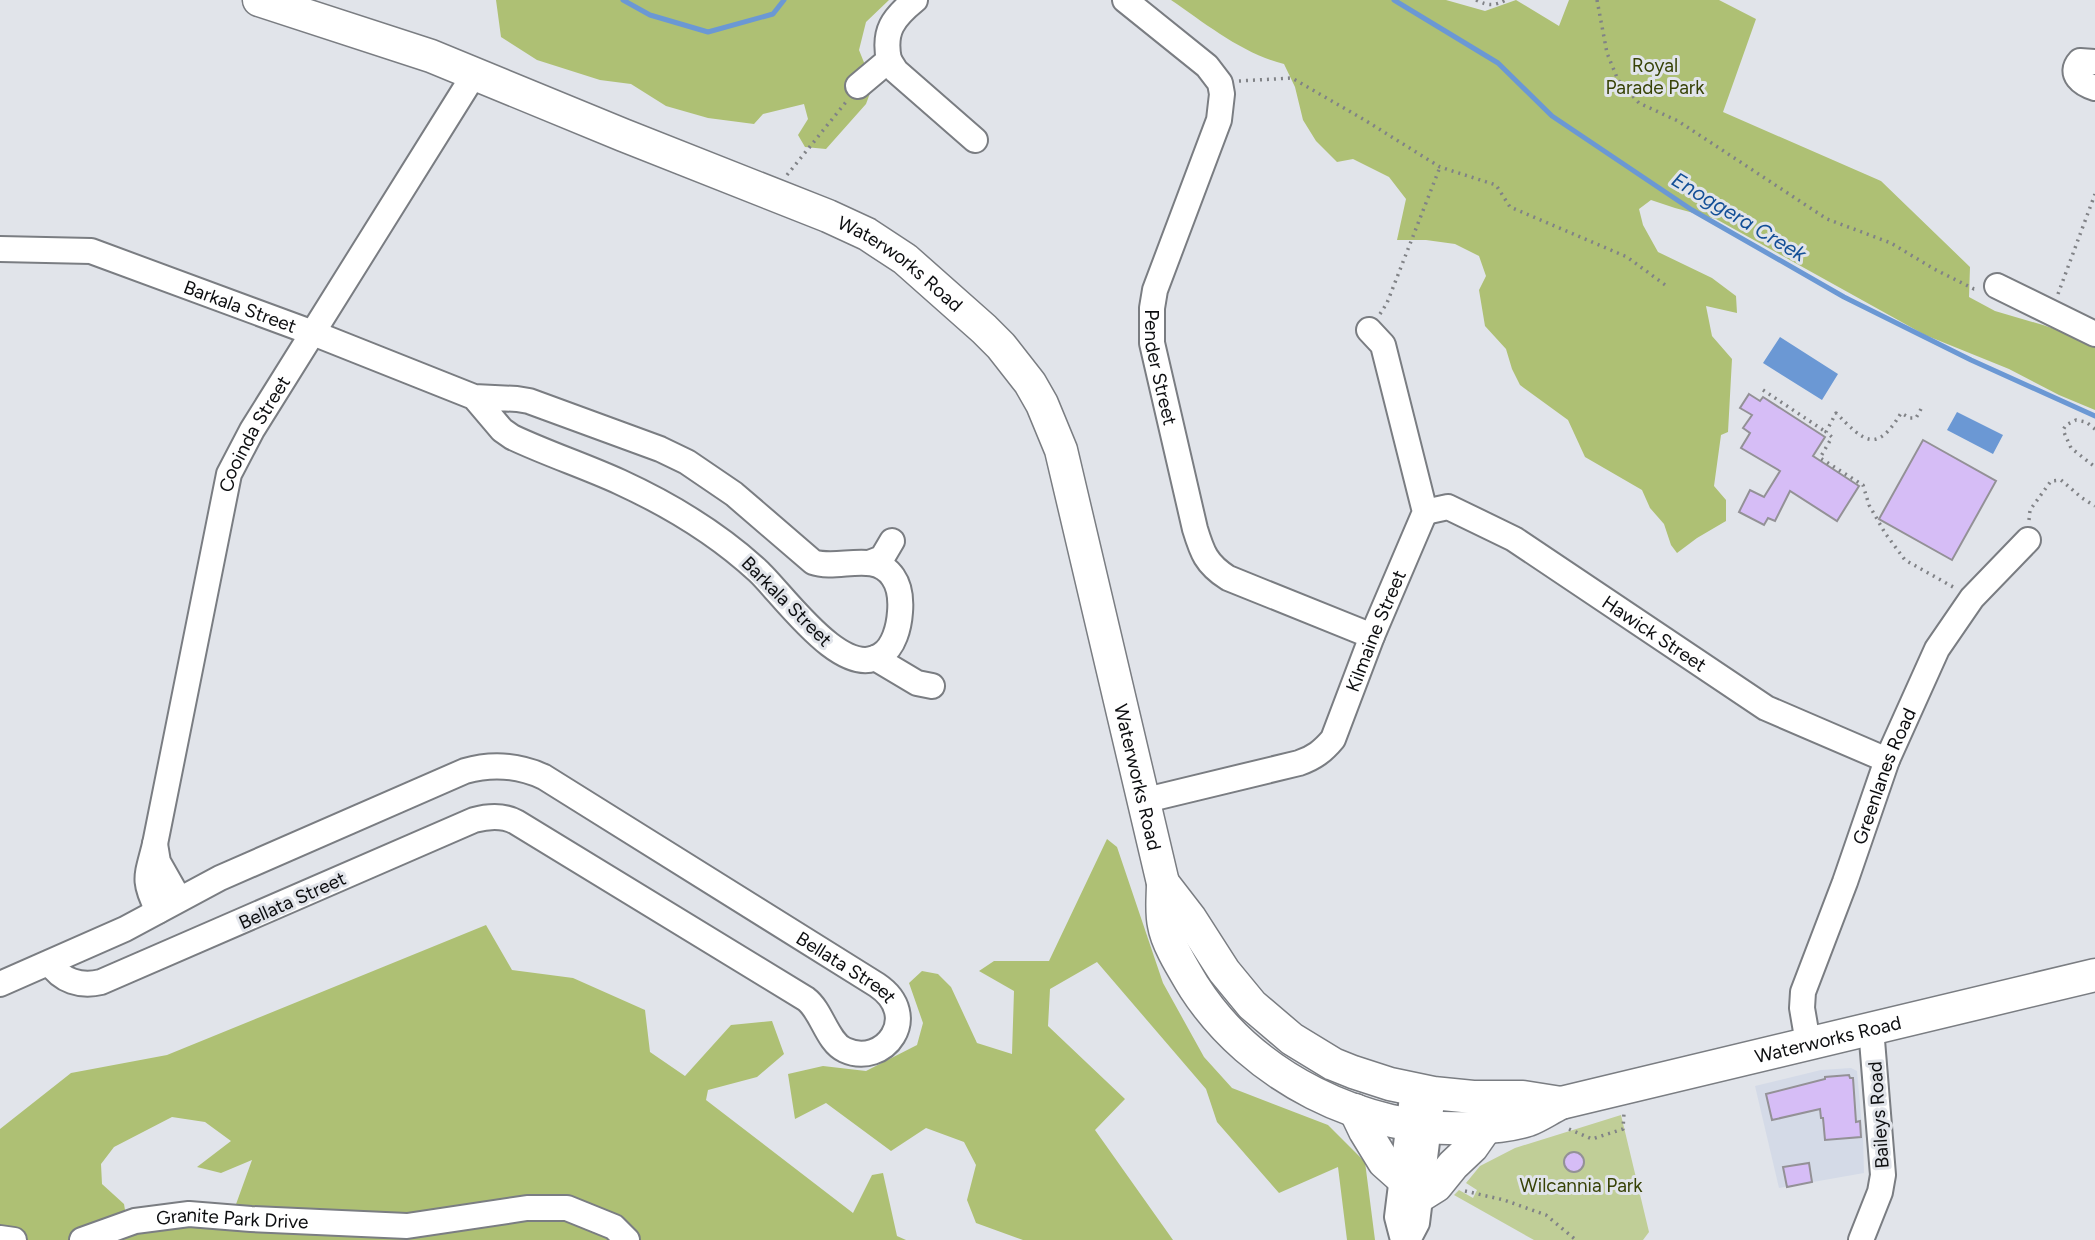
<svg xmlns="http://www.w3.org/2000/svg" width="2095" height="1240" font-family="Figtree,sans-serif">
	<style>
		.built { fill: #d4dae7 }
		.green { fill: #c0ce97 }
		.forest { fill: #aec074; fill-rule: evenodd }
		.water { fill: #6b98d4 }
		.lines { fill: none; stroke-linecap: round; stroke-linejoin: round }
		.stream { stroke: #6b98d4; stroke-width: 5 }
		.building { fill: #d6bdf6; stroke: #939196; stroke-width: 2 }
		.minor-casing { stroke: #7a7d82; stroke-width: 28 }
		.major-casing { stroke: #7a7d82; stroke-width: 35 }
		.path { stroke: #808286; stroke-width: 3.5; stroke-dasharray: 2 5; stroke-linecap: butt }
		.minor { stroke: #fff; stroke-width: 24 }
		.major { stroke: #fff; stroke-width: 32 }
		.labels { text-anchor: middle; stroke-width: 6; stroke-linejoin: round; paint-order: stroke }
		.park-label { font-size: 19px; fill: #374206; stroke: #e1e4ea }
		.street-label { font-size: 19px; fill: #0d0e10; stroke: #e1e4ea }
		.water-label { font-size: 21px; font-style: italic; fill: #134f97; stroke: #e1e4ea }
	</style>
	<rect width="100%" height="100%" fill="#e1e4ea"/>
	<path class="built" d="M1851,1068L1857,1071L1863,1138L1864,1173L1779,1188L1755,1086L1821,1070Z"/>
	<path class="green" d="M1621,1115L1649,1232L1643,1240H1534L1454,1195L1459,1190L1473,1198L1477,1190L1466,1183L1480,1166L1515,1148Z"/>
	<path class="forest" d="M496,0H889L866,22L859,50L873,85L866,104L826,149L805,147L798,135L808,119L804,104L763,114L754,124L708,118L666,106L631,84L600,80L537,60L501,37Z
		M1171,0H1446L1485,11L1516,0L1559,26L1569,0H1719L1756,19L1723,112L1881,181L1970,267L1969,297L1995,311L2043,325L2095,343V410L2059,395L2009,369L1925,335L1716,219L1675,208L1651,200L1639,209L1643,225L1658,252L1712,278L1736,296L1737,313L1706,306L1712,336L1732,359L1728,432L1721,435L1714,486L1726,500V521L1697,538L1677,553L1671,545L1664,524L1650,508L1642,490L1585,457L1568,420L1520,385L1512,369L1506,349L1485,326L1479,290L1486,276L1479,256L1455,244L1426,240H1397L1406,199L1389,177L1353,159L1337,162L1316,141L1303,120L1295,87L1284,64C1243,54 1206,24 1171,0Z
		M1107,839L1117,847L1163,983L1204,1057L1232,1088L1328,1125L1365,1162L1375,1240H1347L1338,1167L1279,1193L1217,1122L1206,1089L1097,962L1050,989L1048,1026L1125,1099L1095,1130L1173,1240H1023L976,1223L967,1200L976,1165L964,1142L926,1128L891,1151L826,1103L795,1119L788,1074L823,1066L866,1071L917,1045L923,1023L909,983L922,971L938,974L951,987L977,1043L1012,1054L1014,991L979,971L994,961H1049Z
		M486,925L512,970L573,978L645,1010L650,1052L685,1076L731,1025L772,1021L784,1054L757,1077L708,1090L706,1100L853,1213L872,1175L883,1173L897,1236L906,1240H0V1129L71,1073L167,1055ZM172,1117L205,1122L231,1141L197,1167L221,1173L252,1160L235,1207L126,1216L124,1204L102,1184L101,1164L114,1147Z"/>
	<path class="water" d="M1780,337L1838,374L1822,400L1763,363Z
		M1957,412L2003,435L1993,454L1947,430Z"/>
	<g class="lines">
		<path class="stream" d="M623,0L650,15L708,32L773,14L784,0
			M1394,0L1498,63L1552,116L1692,210L1844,297L1971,360L2095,416"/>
	</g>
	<path class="building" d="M1749,394L1760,401L1763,397L1825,437L1813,456L1859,486L1837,521L1790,491L1775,521L1768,518L1764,525L1739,512L1750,490L1764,497L1780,471L1741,448L1750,433L1743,428L1752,415L1740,408Z
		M1923,440L1996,481L1952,560L1879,519Z
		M1849,1075L1850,1078H1853L1856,1122L1860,1121L1861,1137L1825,1140L1823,1118H1821L1820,1109L1772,1120L1766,1094L1825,1079V1077Z
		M1564 1162a10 10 0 1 1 20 0a10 10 0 1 1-20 0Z
		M1809,1163L1812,1182L1787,1187L1783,1167Z"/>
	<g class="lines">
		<defs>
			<g id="minor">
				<path id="s1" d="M1125,0L1207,66L1220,83L1222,94L1219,120L1155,290L1152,308V343L1195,529C1202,552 1206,564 1228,578L1372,636"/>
				<path d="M889,60L896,71L975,140"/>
				<path d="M2095,62L2080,61C2068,74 2082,84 2095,88"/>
				<path d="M858,86L889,60C883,31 893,18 915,0"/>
				<path id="s2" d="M0,249L91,251L313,333L474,397L517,399L529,401L660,449L687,462L734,494L813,562C838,571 875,550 893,577C900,587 901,600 900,612C899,627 894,647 881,655C843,682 782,593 758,571C718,534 670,505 620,482C585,466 548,454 512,437L502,430L474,397"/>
				<path d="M1997,286L2095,334"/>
				<path id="s3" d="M1425,512L1448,507L1514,539L1766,708L1887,760"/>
				<path d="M869,563L882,558L892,541"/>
				<path d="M875,658L917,683L932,686"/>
				<path id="s4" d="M1142,801L1299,763C1314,758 1323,751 1333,739L1372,636L1425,512L1383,345L1369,330"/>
				<path d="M155,844L158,862L179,899"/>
				<path id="s5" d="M158,911C142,879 147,877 155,844L229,474L252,430L475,73"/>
				<path id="s6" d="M0,984L125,929L220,878L465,771C493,763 518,765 544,777L877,985C923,1016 884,1068 845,1050C827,1042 822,1011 806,999L516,822C503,815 489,816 474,820L101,982C81,987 61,981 50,963"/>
				<path id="s7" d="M1808,1043L1802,1008L1803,992L1845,882L1887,760L1937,649L1972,598L2028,540"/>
				<path d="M0,1238L14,1240"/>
				<path id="s8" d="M82,1240L135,1221L189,1214L251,1219L407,1226L527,1208H567L614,1227L627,1240"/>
				<path d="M1403,1240L1397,1217L1413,1089"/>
				<path d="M1408,1240L1417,1223L1433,1093"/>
				<path d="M1861,1240L1880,1192L1883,1175L1871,1028"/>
			</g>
			<g id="major">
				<path id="s9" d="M259,0L431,56L623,135L828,216L867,234L905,259L984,329L1001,346L1030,383L1042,404L1061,450L1163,883C1163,896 1161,912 1164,925C1167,944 1184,970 1194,987C1252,1077 1364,1133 1470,1128C1489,1127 1510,1126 1528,1120C1539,1116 1550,1108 1561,1103L2095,975"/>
				<path d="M1163,883L1190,918L1224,971L1252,1005L1292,1039L1333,1064L1353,1072L1390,1084L1433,1093L1473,1097H1523L1561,1103"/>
				<path d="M1355,1110L1365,1131L1384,1162L1402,1178"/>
				<path d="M1420,1196L1436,1186L1453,1165L1472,1147L1486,1127"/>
			</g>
		</defs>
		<use href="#minor" class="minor-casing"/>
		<use href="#major" class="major-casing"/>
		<path class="path" d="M1476,0C1488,6 1494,6 1506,0
			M1597,0L1607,53L1618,80L1639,103L1678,121L1827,219L1891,243L1934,269L1974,289H1977
			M1239,81L1292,78L1363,119L1440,167L1496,185L1510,207L1627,257L1668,287
			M787,175L846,102
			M2058,294L2095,194
			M1380,314L1387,303L1440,167
			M1763,390L1826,432
			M1921,409L1916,418H1910L1901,413C1876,455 1864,441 1836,413L1826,432L1832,437L1820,458L1863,485L1869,505L1885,533L1905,560L1955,588
			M2095,429L2086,422L2076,420L2066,425L2063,430L2071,448L2095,467
			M2029,520L2030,510L2051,481L2061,480L2082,498L2095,506
			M1569,1129L1592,1139L1623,1129L1624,1113
			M1465,1191L1504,1200L1546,1215L1576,1240"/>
		<use href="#minor" class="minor"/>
		<use href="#major" class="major"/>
	</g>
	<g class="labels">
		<g class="park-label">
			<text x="1655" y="72">Royal<tspan x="1655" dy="22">Parade Park</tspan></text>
			<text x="1581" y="1192">Wilcannia Park</text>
		</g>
		<g class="street-label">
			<text dy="7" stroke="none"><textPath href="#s9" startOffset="696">Waterworks Road</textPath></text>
			<text dy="7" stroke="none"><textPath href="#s2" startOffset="250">Barkala Street</textPath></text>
			<text dy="7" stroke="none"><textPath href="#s1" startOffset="424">Pender Street</textPath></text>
			<text dy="7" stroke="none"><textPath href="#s5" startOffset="494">Cooinda Street</textPath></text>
			<text transform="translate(787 601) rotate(45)" y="7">Barkala Street</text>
			<text dy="7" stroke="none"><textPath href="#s4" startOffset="320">Kilmaine Street</textPath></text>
			<text dy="7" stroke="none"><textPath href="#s3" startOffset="266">Hawick Street</textPath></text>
			<text dy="7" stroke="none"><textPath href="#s9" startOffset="1284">Waterworks Road</textPath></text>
			<text dy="7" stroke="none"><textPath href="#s7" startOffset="282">Greenlanes Road</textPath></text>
			<text transform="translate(292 900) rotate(-24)" y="7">Bellata Street</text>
			<text dy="7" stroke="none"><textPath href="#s6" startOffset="950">Bellata Street</textPath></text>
			<text dy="7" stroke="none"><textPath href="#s9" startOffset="2198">Waterworks Road</textPath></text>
			<text transform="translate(1878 1115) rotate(-94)" y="7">Baileys Road</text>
			<text dy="7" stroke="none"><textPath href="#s8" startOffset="154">Granite Park Drive</textPath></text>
		</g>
		<g class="water-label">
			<text transform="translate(1739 217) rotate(31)" y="7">Enoggera Creek</text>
		</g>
	</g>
</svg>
